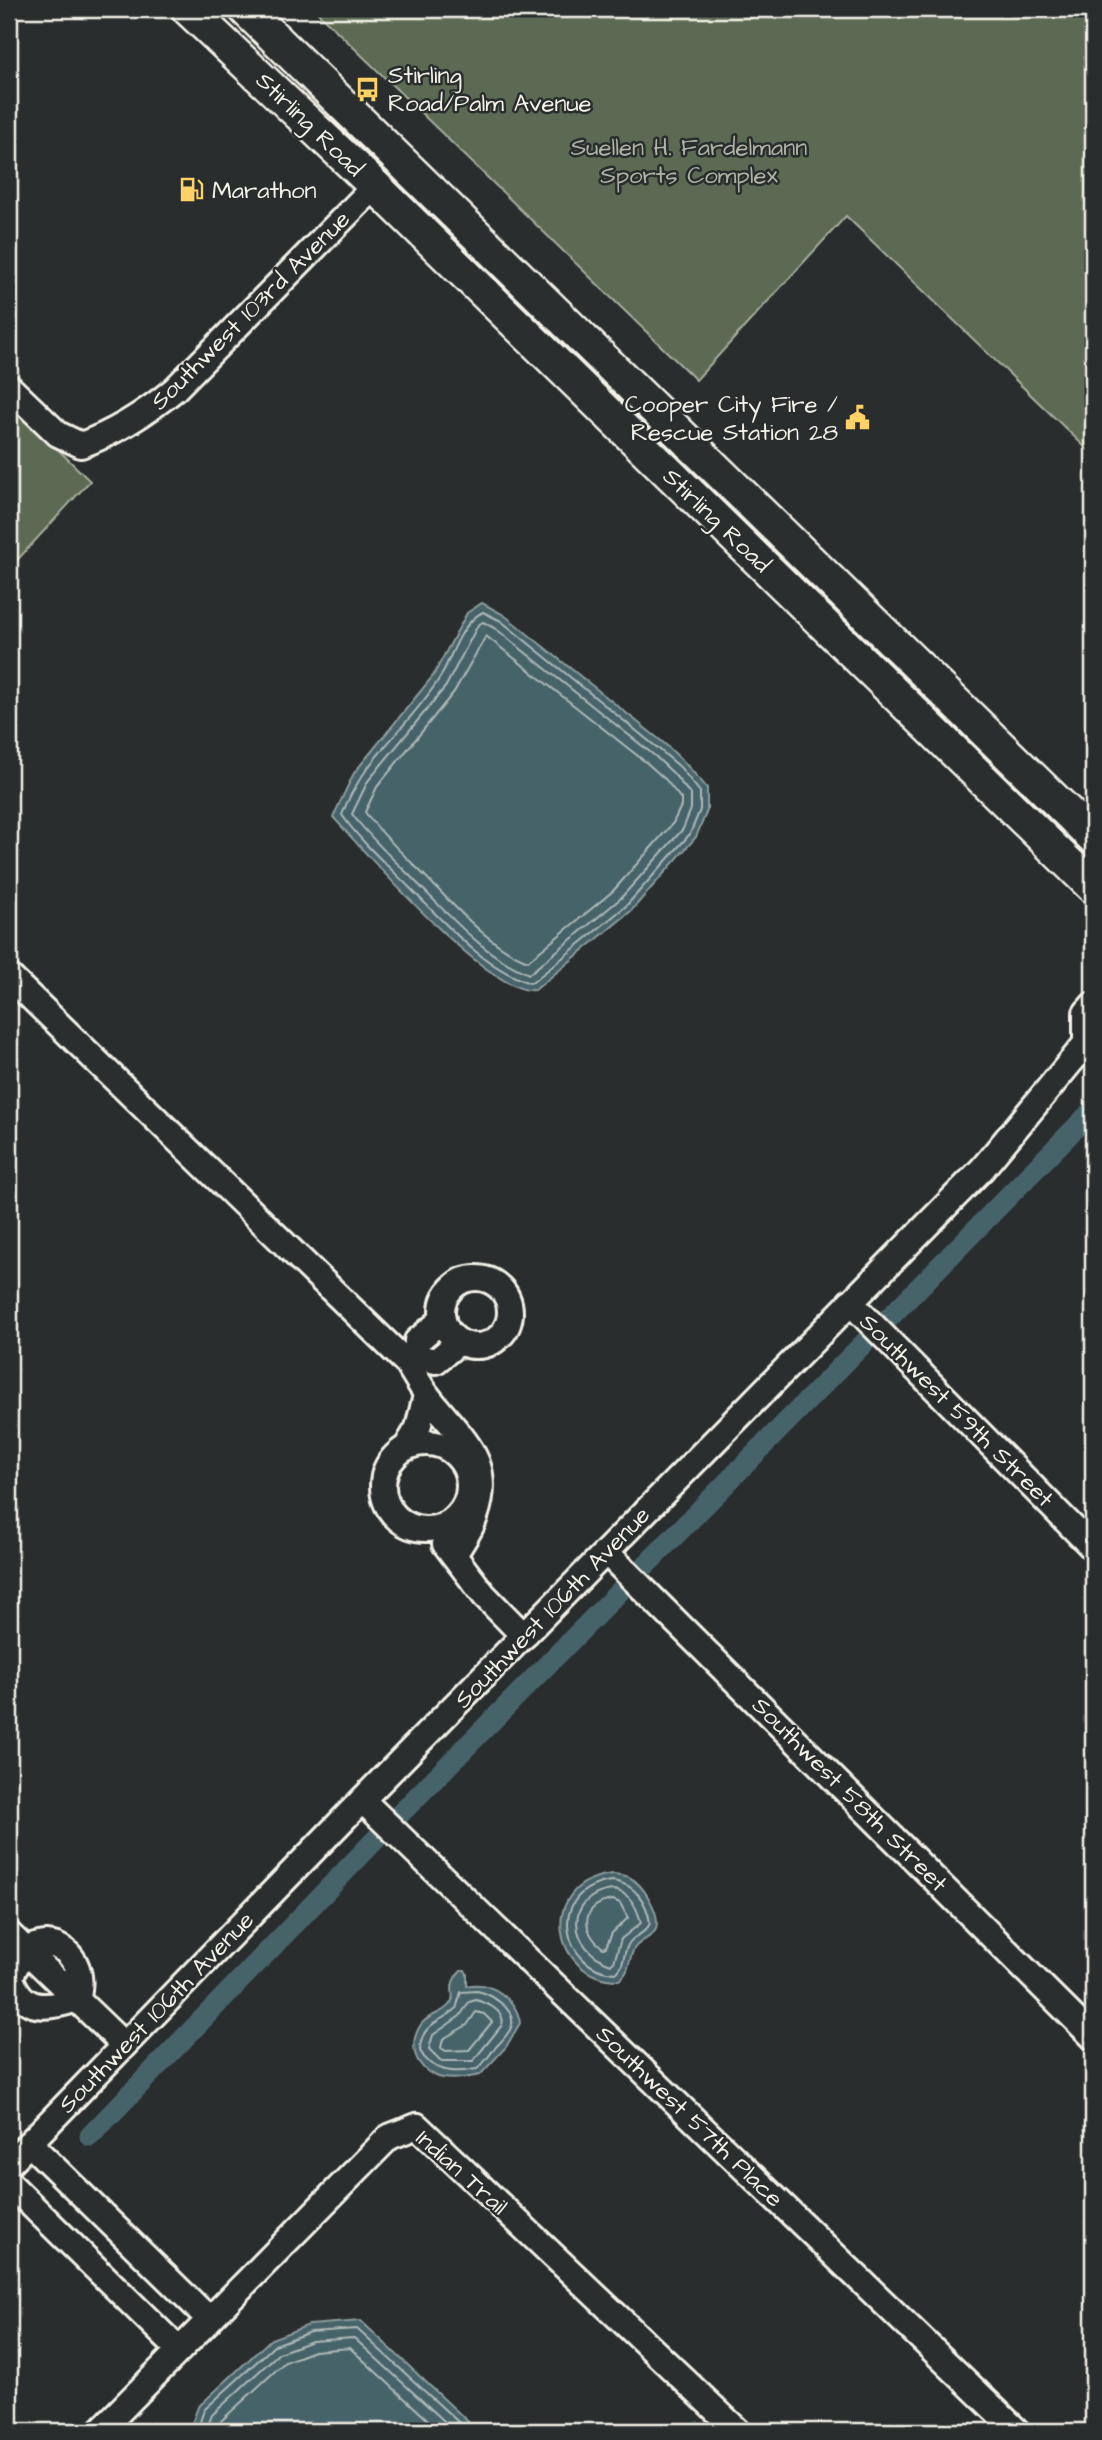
<svg xmlns="http://www.w3.org/2000/svg" width="1102" height="2440" font-family="'Architects Daughter',sans-serif">
	<style>
		.green { fill: #5d6a52; stroke: #a8ae9d; stroke-width: 2 }
		.water { fill: #46636a; stroke: #8c9c9c; stroke-width: 2 }
		.lines { fill: none; stroke-linecap: round; stroke-linejoin: round }
		.shore { stroke: #aeb8b6; stroke-width: 2 }
		.canal { stroke: #46636a; stroke-width: 21 }
		.minor-casing { stroke: #f4f1e8; stroke-width: 30 }
		.major-casing { stroke: #f4f1e8; stroke-width: 37 }
		.minor { stroke: #2a2d2e; stroke-width: 24 }
		.major { stroke: #2a2d2e; stroke-width: 32 }
		.labels { text-anchor: middle; stroke-width: 5; stroke-linejoin: round; paint-order: stroke }
		.poi-label { font-size: 24px; fill: #f4f1e8; stroke: #2a2d2e; text-anchor: start }
		.street-label { font-size: 24px; fill: #f4f1e8; stroke: #2a2d2e }
		.park-label { font-size: 24px; fill: #b0b4a4; stroke: #2a2d2e }
	</style>
	<rect width="100%" height="100%" fill="#2a2d2e"/>
	<filter id="ink" filterUnits="userSpaceOnUse"><feTurbulence type="fractalNoise" baseFrequency=".0143" numOctaves="2"/><feDisplacementMap in="SourceGraphic" scale="14" xChannelSelector="R" yChannelSelector="G"/><feConvolveMatrix kernelMatrix="1 2 1 2 8 2 1 2 1" color-interpolation-filters="sRGB"/></filter>
	<g filter="url(#ink)">
		<path class="green" d="M314,9H1093V455L846,216L696,380Z
			M9,401L90,481L9,569Z"/>
		<path class="water" d="M482,603L504,615L665,744L684,762L707,788V811L696,837L631,911L535,990C490,996 366,853 333,817L354,773L433,676L467,613Z
			M613,1874C619,1875 625,1875 629,1877C643,1884 661,1913 656,1929C651,1940 637,1940 633,1951C628,1962 630,1973 619,1980C552,1981 535,1882 613,1874Z
			M461,1970H465L467,1974V1986C491,1980 517,2000 520,2023L506,2047L480,2075C468,2078 447,2081 436,2076C415,2067 408,2046 420,2026C427,2014 442,2015 450,2004C458,1995 444,1988 461,1970Z
			M361,2321L478,2431H189L198,2407L271,2339L309,2325Z"/>
		<g class="lines">
			<path class="shore" d="M483,612L501,621L660,750L680,767L700,792V810L690,834L626,906L533,982L529,983C480,965 444,922 408,886C386,864 360,841 342,815C361,761 409,727 439,679C452,658 460,623 483,612Z
				M483,622L496,629L655,756L673,773L691,795V809L683,829L620,899L529,974C484,956 450,916 416,882C394,860 370,838 352,814L368,781L446,686L478,625Z
				M486,636L648,764L666,780L681,799V806L673,823L613,891L528,961C487,945 455,906 424,875C404,855 382,835 365,812L377,787L454,692Z
				M613,1881C635,1884 647,1902 650,1923C646,1934 636,1934 630,1942C622,1952 626,1965 616,1973C562,1972 544,1888 613,1881Z
				M613,1890C630,1892 637,1907 641,1923L621,1939L614,1962L611,1964C568,1950 563,1895 613,1890Z
				M613,1900L620,1903L628,1918L612,1933L606,1947L603,1948C580,1931 581,1904 613,1900Z
				M477,1991C487,1993 493,1997 501,2003C522,2020 510,2033 495,2048C489,2055 485,2063 477,2069C455,2074 431,2072 420,2051C421,2023 438,2024 456,2009L461,1992Z
				M476,2000C488,2003 506,2012 502,2025L473,2061H441L429,2049L433,2035L460,2016L469,2002Z
				M476,2012L484,2014L492,2022L469,2050L446,2051L441,2048L443,2039L467,2025Z
				M197,2431L204,2410L275,2345L310,2332L357,2329L468,2431
				M206,2431L212,2415L279,2353L312,2341L354,2338L455,2431
				M217,2431L221,2421L285,2362L314,2351L350,2348L440,2431"/>
			<path class="canal" d="M889,1318L1093,1110
				M645,1566L866,1341
				M400,1814L621,1590
				M90,2136L377,1838"/>
			<defs>
				<path id="minor" d="M9,387L58,434L81,445C117,432 146,413 175,389L375,186
					M9,976L407,1363C414,1374 420,1385 427,1395C458,1437 496,1458 475,1517C471,1530 461,1543 454,1555
					M1086,1041V1013L1093,1005
					M442 1312a34 34 0 1 1 68 0a34 34 0 1 1-68 0Z
					M850,1302L1093,1548
					M416,1357L417,1341L443,1319
					M407,1363L416,1357L436,1361L459,1342
					M383 1486a43 43 0 1 1 86 0a43 43 0 1 1-86 0Z
					M406,1448L418,1428L426,1395
					M445,1544L484,1595L524,1636
					M606,1552L1093,2037
					M362,1800L1017,2431
					M9,1934L124,2045
					M9,1972C20,2011 42,2011 77,1999C85,1976 74,1946 47,1944C40,1944 32,1947 25,1949L10,1977
					M29,2143L209,2319
					M9,2164L362,1800L982,1169L1093,1035
					M9,2183L178,2349
					M100,2431L389,2137L417,2126L738,2431"/>
				<path id="major" d="M188,9L375,186L1093,887
					M245,9L1093,837"/>
			</defs>
			<use href="#minor" class="minor-casing"/>
			<use href="#major" class="major-casing"/>
			<use href="#minor" class="minor"/>
			<use href="#major" class="major"/>
		</g>
	</g>
	<defs>
		<symbol id="bus-bare" viewBox="-9 -9 18 18"><path d="M-5-6H5V4H4V6H2V4H-2V6H-4V4H-5ZM-3.5-4V0h7V-4ZM-3.5 1.2v1.5H-2V1.2ZM2 1.2v1.5H3.5V1.2Z" fill="#ffd166" stroke="#2a2d2e" stroke-width="2.5" paint-order="stroke"/></symbol>
		<symbol id="fuel-bare" viewBox="-9 -9 18 18"><path d="M-5.5-6h7V0h2V4h1.3V-2.5L3-4.5l.8-.8L6-3V5H2.5V1h-1V6h-7ZM-4.2-4.7v3.2H.2V-4.7Z" fill="#ffd166" stroke="#2a2d2e" stroke-width="2.5" paint-order="stroke"/></symbol>
		<symbol id="civic-bare" viewBox="-9 -9 18 18"><path d="M-.6-6.5H3V-4.5H.6V-3L4-1V1h2V6H-6V1h2V-1L-.6-3ZM-1.2 2.5V6h2.4V2.5Z" fill="#ffd166" stroke="#2a2d2e" stroke-width="2.5" paint-order="stroke"/></symbol>
	</defs>
	<g fill-rule="evenodd">
		<use href="#bus-bare" x="350" y="72" width="35" height="35"/>
		<use href="#fuel-bare" x="174" y="172" width="35" height="35"/>
		<use href="#civic-bare" x="840" y="400" width="35" height="35"/>
	</g>
	<g class="labels">
		<g class="poi-label">
			<text x="388" y="83">Stirling<tspan x="388" dy="28">Road/Palm Avenue</tspan></text>
			<text x="212" y="198">Marathon</text>
			<text x="838" y="412" text-anchor="end">Cooper City Fire /<tspan x="838" dy="28">Rescue Station 28</tspan></text>
		</g>
		<g class="street-label">
			<text transform="translate(310 124) rotate(44)" y="8">Stirling Road</text>
			<text transform="translate(250 310) rotate(-45)" y="8">Southwest 103rd Avenue</text>
			<text transform="translate(717 520) rotate(44)" y="8">Stirling Road</text>
			<text transform="translate(957 1410) rotate(45)" y="8">Southwest 59th Street</text>
			<text transform="translate(552 1607) rotate(-46)" y="8">Southwest 106th Avenue</text>
			<text transform="translate(850 1794) rotate(45)" y="8">Southwest 58th Street</text>
			<text transform="translate(156 2012) rotate(-46)" y="8">Southwest 106th Avenue</text>
			<text transform="translate(690 2116) rotate(44)" y="8">Southwest 57th Place</text>
			<text transform="translate(462 2172) rotate(42)" y="8">Indian Trail</text>
		</g>
		<g class="park-label">
			<text x="689" y="155">Suellen H. Fardelmann<tspan x="689" dy="28">Sports Complex</tspan></text>
		</g>
	</g>
	<rect width="1102" height="2440" fill="none" stroke="#2a2d2e" stroke-width="35"/>
	<rect x="18" y="18" width="1067" height="2405" fill="none" stroke="#f4f1e8" stroke-width="2.5" filter="url(#ink)"/>
</svg>
